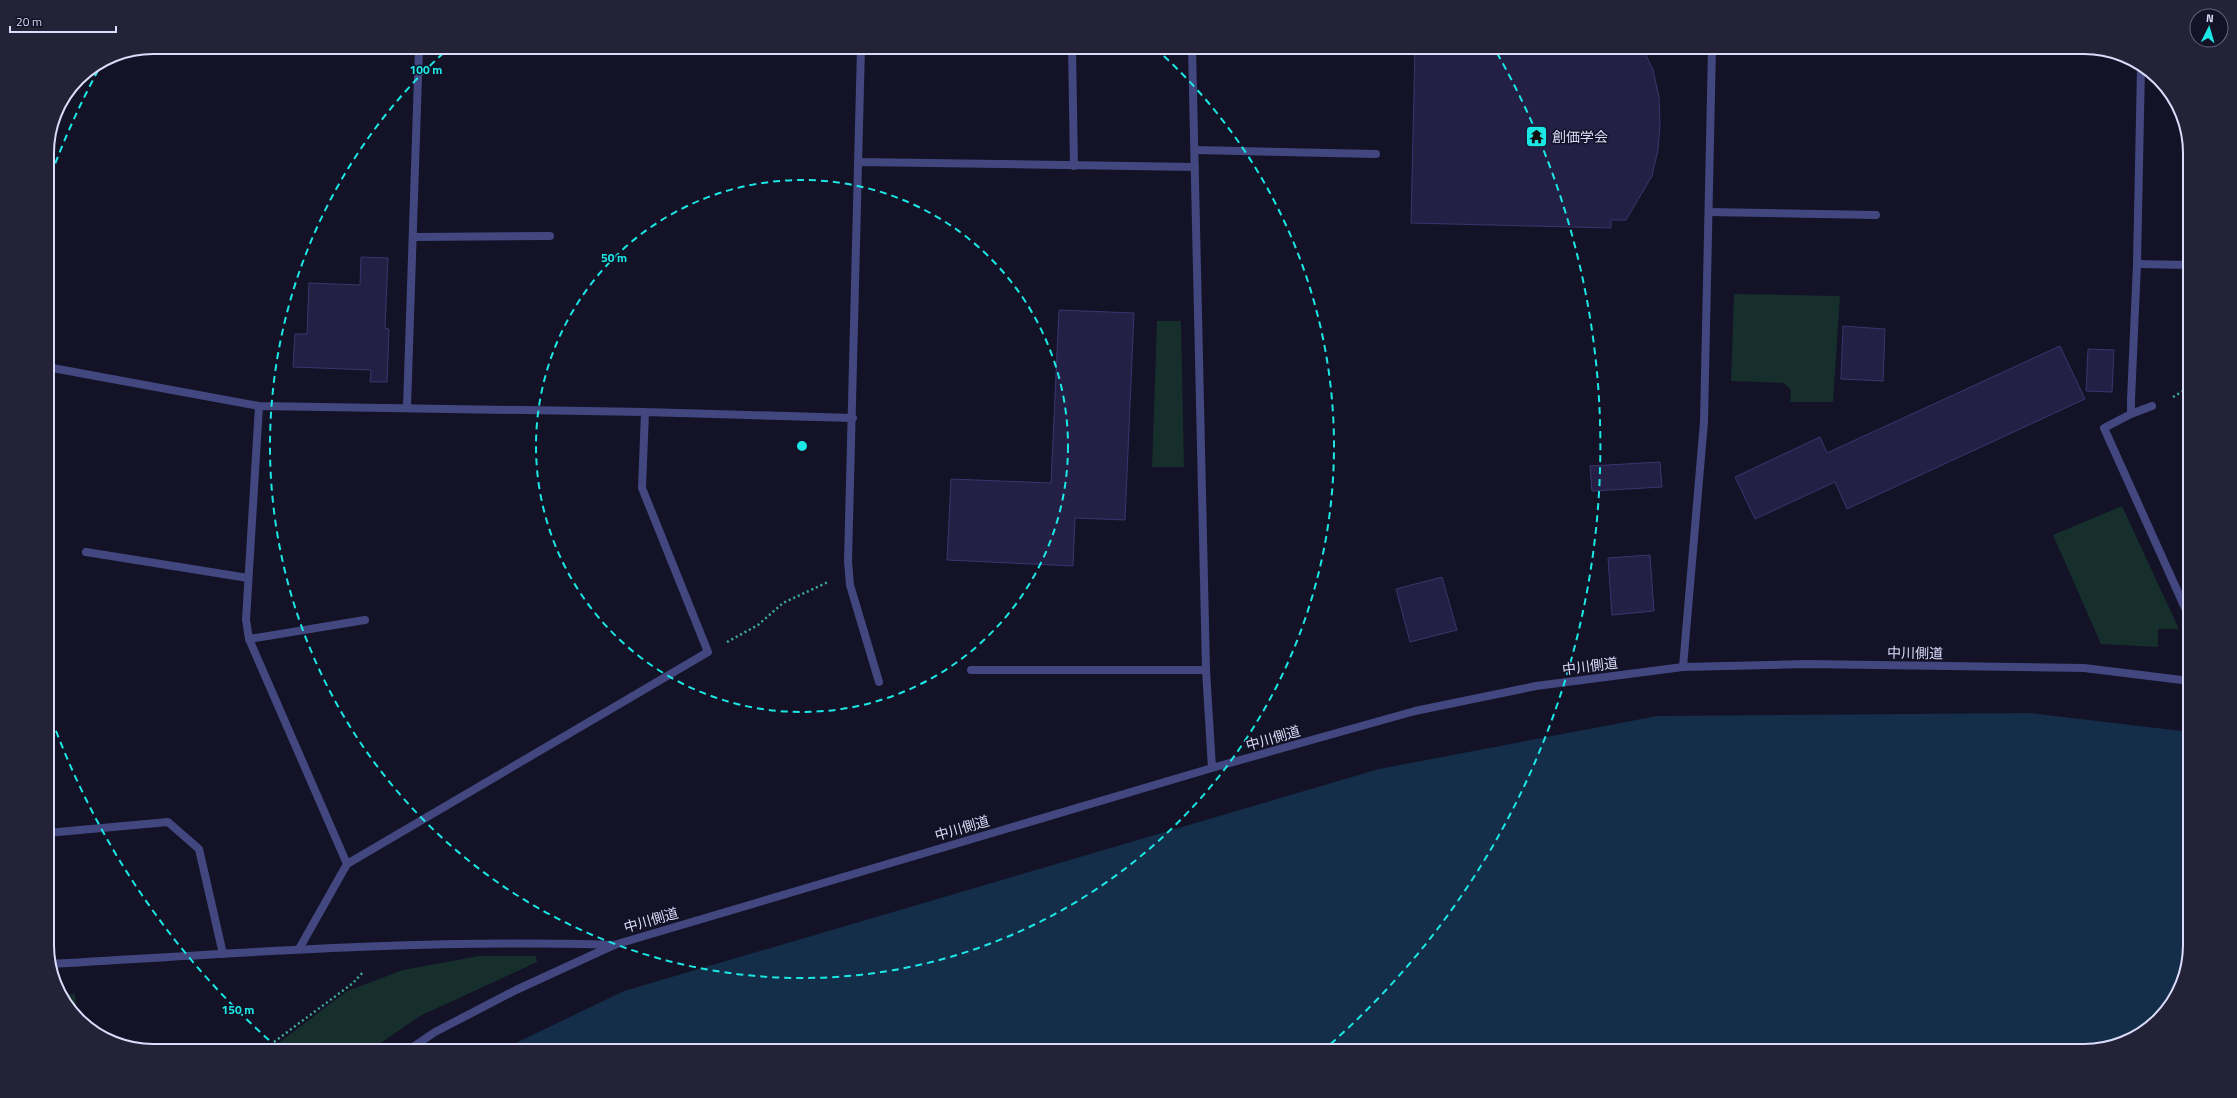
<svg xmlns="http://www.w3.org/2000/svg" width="2237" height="1098" font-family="'Titillium Web','Noto Sans JP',sans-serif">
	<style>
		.green { fill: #162f2c }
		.water { fill: #142d48 }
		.building { fill: #242045; stroke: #3a356e }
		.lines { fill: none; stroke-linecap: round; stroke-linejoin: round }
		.path { stroke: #3dad9a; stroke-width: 2.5; stroke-dasharray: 2 3; stroke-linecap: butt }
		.service { stroke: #424780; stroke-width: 8 }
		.minor { stroke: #424780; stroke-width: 8 }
		.tertiary { stroke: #424780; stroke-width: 8 }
		.ring { fill: none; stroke: #1be7e5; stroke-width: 2; stroke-dasharray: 7 5 }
		.labels { text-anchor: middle; stroke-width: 3; stroke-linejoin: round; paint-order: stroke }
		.poi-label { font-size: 14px; fill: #dbdbfb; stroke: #131226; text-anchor: start }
		.street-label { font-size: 14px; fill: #dbdbfb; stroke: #131226 }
		.rim { fill: none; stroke: #dbdbfb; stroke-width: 2 }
		.centre { fill: #1be7e5; stroke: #131226; stroke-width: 2 }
		.ring-label { font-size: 12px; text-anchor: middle; font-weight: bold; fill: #1be7e5; stroke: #131226; stroke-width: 3; stroke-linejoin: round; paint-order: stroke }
	</style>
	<rect width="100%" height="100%" fill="#131226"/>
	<path class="green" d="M1734,294L1840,296L1833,402H1790L1791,390L1784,383L1731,381Z
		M1157,321H1181L1184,467H1152Z
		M2122,506L2179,629H2158V647L2101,644L2053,535Z
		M479,956H536L537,962L420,1016L369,1051H268L347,991L403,970Z
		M75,994L77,1014L65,1004L62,995Z"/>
	<path class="water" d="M2029,713L2190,732V945L2179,992L2143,1033L2084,1051H499L624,991L1379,769L1657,716Z"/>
	<path class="building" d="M1415,47H1642L1653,70L1659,97L1660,124L1658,150L1652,176L1626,220H1611V228L1411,223Z
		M361,257L388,258L385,328L389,329L387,382H370L371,370L293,367L295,334H307L309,283L360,285Z
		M1059,310L1134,313L1125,520L1075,518L1073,566L947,560L951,479L1051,483Z
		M1843,326L1885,329L1883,381L1841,379Z
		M2060,346L2085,399L1847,509L1835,482L1755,519L1735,477L1820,437L1827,453Z
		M2088,349L2114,350L2112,392L2086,391Z
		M1660,462L1662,487L1592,491L1590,466Z
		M1650,555L1654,611L1612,615L1608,558Z
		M1442,577L1457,630L1410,642L1396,589Z"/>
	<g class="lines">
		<path class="path" d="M2173,397L2190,387
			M727,642L758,625L783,603L828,582
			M262,1051L353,983L364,971"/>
		<path class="service" d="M1072,47L1074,166
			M1195,150L1376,154
			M1709,212L1876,215
			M413,237L550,236
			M2137,264L2190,265
			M2131,400V414L2152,406
			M2131,414L2104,428L2190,619
			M86,552L248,578
			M848,561L850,585L879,682
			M249,639L365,620
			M971,670H1206
			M47,833L168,822L199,849L223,954"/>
		<path class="minor" d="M1192,47L1206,670L1212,768
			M858,162L1195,167
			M47,367L259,406L645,412L853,418
			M2131,400L2137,264L2141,67
			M259,406L246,620L249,639L347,864
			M407,407L419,47
			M848,561L861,47
			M1683,667L1704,422L1712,47
			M299,949L347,864L708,652L642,488L645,412
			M407,1051L435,1032L516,990L614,945L1212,768L1415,711L1536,686L1683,667L1807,664L2084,668L2190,681"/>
		<path class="tertiary" d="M51,964C239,953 426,939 614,945"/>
	</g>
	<g class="ring">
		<circle cx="802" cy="446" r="266"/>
		<path d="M1155 48A532 532 0 1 1 449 48"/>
		<path d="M278 1048A798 798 0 0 1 47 706M47 186A798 798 0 0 1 101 65M1497 53A798 798 0 0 1 1326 1048"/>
	</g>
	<defs>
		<symbol id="temple-square" viewBox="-11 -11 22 22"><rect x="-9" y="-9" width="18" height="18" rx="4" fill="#1be7e5" stroke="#131226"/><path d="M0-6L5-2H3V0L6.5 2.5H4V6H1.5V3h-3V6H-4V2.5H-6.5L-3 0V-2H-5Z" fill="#111"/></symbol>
	</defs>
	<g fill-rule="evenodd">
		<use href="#temple-square" x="1524" y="124" width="25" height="25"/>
	</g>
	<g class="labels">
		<g class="poi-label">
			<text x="1552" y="142">創価学会</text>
		</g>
		<g class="street-label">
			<text transform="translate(1915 653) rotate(1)" y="5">中川側道</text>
			<text transform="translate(1590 666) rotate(-7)" y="5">中川側道</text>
			<text transform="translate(1273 738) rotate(-16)" y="5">中川側道</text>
			<text transform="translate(962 828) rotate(-16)" y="5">中川側道</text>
			<text transform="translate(651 920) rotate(-16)" y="5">中川側道</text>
		</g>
	</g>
	<path d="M0 0H2237V1098H0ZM153 54H2084A99 99 0 0 1 2183 153V945A99 99 0 0 1 2084 1044H153A99 99 0 0 1 54 945V153A99 99 0 0 1 153 54Z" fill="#232237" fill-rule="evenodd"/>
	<path class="rim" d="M153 54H2084A99 99 0 0 1 2183 153V945A99 99 0 0 1 2084 1044H153A99 99 0 0 1 54 945V153A99 99 0 0 1 153 54Z"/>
	<circle cx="802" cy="446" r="6" class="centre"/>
	<g class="ring-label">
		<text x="426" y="74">100 m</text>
		<text x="614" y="262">50 m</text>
		<text x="238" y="1014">150 m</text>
	</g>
	<g transform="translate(2209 28) rotate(5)"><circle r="19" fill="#131226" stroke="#63627b"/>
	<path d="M0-3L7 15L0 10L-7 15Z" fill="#1be7e5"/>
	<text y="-6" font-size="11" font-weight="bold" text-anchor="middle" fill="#dbdbfb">N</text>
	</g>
	<path d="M10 26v6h106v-6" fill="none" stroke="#dbdbfb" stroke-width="2"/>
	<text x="16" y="26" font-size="12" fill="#dbdbfb" stroke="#131226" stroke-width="3" paint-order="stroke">20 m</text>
</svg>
